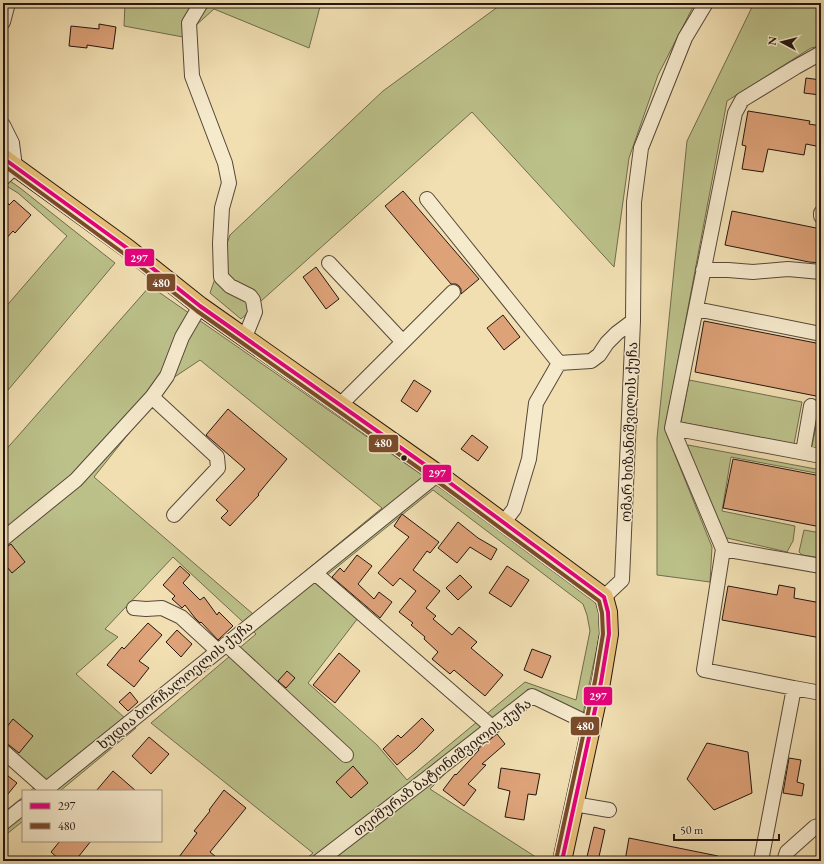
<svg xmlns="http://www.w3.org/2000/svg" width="824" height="864" font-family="'EB Garamond','Noto Serif Georgian',serif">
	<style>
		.green { fill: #bcc18a; stroke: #706c4e; fill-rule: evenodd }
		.building { fill: #dea279; stroke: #241611 }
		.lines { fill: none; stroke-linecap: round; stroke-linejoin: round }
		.minor-casing { stroke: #574839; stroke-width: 16 }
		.major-casing { stroke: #241611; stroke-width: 20 }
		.minor { stroke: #f6eacd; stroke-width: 14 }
		.major { stroke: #e8c079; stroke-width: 18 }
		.bus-1-casing { stroke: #f6eacd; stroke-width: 7 }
		.bus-2-casing { stroke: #f6eacd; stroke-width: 7 }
		.bus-1 { stroke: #e5007d; stroke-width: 4 }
		.bus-2 { stroke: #7a4b2a; stroke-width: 4 }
		.bus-dot { fill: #241611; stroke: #f6eacd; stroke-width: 1.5 }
		.labels { text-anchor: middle; stroke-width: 3; stroke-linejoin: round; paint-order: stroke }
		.street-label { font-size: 14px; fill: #241611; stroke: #f6eacd }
		.line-badge { stroke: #f6eacd; stroke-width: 1.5 }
		.badge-label { font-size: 11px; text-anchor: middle; font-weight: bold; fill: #fff }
	</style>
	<rect width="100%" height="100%" fill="#f1dfb2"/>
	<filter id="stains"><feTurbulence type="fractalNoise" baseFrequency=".005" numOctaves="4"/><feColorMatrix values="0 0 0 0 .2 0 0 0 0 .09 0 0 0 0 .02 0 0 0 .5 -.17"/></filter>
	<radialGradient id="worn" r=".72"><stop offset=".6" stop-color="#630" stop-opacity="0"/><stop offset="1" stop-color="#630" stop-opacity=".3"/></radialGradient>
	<path class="green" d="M125,3H321L309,48L214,9L183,37L124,26Z
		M503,3H695L658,75L629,158L614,267L472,112L241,319L210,293L230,235L383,91Z
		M754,3H821V46L811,48L727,101L665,430L712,547L710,582L657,575V438L687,141Z
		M3,176L20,188L115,263L3,396V310L67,236L18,193L3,184Z
		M150,286L514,539L599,601L602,623L583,714L528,689L430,789L542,861H303L313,853L151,723L256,634L173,557L105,629L118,637L76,674L136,728L60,791H30L43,781L3,744V453ZM200,360L382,508L253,614L94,477L173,378ZM433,490L583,604L587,615L590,631L576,700L525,682L407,780L377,745L308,683L358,618L316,584Z
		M689,380L802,402L794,444L681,422Z
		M820,407H821V452L811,450Z
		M688,445L821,470V474L731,457L722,511L795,526L793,541L787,552L727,538L719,530L685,452Z
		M804,530L821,533V558L802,555L799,552Z
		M23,797V821L3,837V813Z"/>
	<path class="building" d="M99,24L116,27L113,49L87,45V48L69,46L71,26L99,29Z
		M806,78L821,80L820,95L804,93Z
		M748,111L810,121L809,124L821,126V147L806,144L804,155L768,149L763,172L742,169L746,146L742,145Z
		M403,191L479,279L461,294V289L459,286L456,284H451L385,206Z
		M3,197L9,205L14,200L31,215L15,233L13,231L3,242Z
		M732,211L821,229V263L809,262L725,245Z
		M316,267L339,299L326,309L303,277Z
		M503,315L520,337L504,350L487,328Z
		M704,321L821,344V397L695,372Z
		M414,380L431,391L417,412L401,401Z
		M228,409L287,459L258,494L259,495L230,526L221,518L228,511L216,500L245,469L206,435Z
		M472,435L488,447L478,461L461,449Z
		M733,459L821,476V527L723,508Z
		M402,514L439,542L430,553L427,551L413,570L440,591L426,608L436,616L433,619L452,635L459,627L477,642L471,648L503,675L485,696L454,670L450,674L432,659L438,652L424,639L425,637L411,625L413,623L399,612L416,591L400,578L393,586L378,573L409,537L394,526Z
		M458,522L478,538L497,549L491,560L470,547L457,563L438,548Z
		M11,544L25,562L12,573L3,562V547L8,546Z
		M357,555L372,566L358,584L374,599L379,592L392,602L380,618L332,577L340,568L344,572Z
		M180,566L190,575L183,583L200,600L204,597L217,615L219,612L233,626L218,640L201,622L200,623L195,618L185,605L182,608L172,599L175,596L163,585Z
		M507,566L529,580L511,607L489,593Z
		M460,575L472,587L458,600L446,588Z
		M779,585L795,588L794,598L821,603V638L722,620L728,586L777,595Z
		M148,623L162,635L139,661L149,668L134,687L107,665L122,647L124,649Z
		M177,630L192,644L181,657L166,642Z
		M532,649L551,656L542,678L524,670Z
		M339,653L360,671L335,703L313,685Z
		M287,671L295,678L286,688L278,681Z
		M130,692L138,702L128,711L119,702Z
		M422,718L434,730L416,749L397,765L383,749L398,735L401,738Z
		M13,719L33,736L19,753L9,745L3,743V732Z
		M497,734L505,744L482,764L486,765L468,784L476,790L464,806L443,790L455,774L456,775L479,750L478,749Z
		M149,737L169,754L151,774L132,756Z
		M707,743L748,752L752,793L714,810L687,779Z
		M789,758L801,760L797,782L804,784L802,796L783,793Z
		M353,766L368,783L351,798L336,782Z
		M501,768L540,774L536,795L528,794L524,820L505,817L510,791L498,788Z
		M113,771L136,791H96Z
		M3,772L17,783L3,800Z
		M224,790L246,808L210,852L221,861H176L197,833L194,831L210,811L209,810Z
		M594,827L605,830L598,861H586Z
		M629,838L718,856L717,861H625Z
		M60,841H91L75,861H61L51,852Z"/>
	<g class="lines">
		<defs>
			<path id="minor" d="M201,3L189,23L192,76L225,163L229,183L222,208L220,243L221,277L230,286L250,296L253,300L255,312L245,337
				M3,22L8,3
				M3,125L12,143L15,167L3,178
				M427,199L559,363L536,403L529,459L514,509L504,522
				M821,213V216
				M329,263L403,342L340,405
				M703,270H728L753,272L788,269L821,272
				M696,309L821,334
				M403,342L453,292
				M559,363L591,361L599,355L607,343L617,333L633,321
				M152,397L217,457L218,468L174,515
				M672,428L821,456
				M803,452L811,406
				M3,539L76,480L152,397L167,376L182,337L200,306
				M723,549L821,566
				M315,573L492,727
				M604,597L622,580L633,321L634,202L641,148L685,38L706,3
				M134,608L146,609L162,608L181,617L218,651
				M226,644L346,755
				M794,688L821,693
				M3,751L46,789
				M44,791L438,474
				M574,804L609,810
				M3,823L23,807
				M319,861L435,772L532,696L592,725
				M761,861L794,688L704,670L723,549L672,428L735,113L742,100L796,67L821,53
				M784,861L787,852L815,827L821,825"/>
			<path id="major" d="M3,158L127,248L200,306L438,474L604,597L608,612L609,634L601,682L562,861"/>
		</defs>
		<use href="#minor" class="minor-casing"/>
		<use href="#major" class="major-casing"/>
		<use href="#minor" class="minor"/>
		<use href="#major" class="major"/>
		<defs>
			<path id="bus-1" d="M3,158L127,248L200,306L438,474L604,597L608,612L609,634L601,682L562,861"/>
			<path id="bus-2" d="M3,165L123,253L197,311L434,479L599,601L602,613L603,634L595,681L556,860"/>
		</defs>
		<use href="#bus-1" class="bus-1-casing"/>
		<use href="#bus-2" class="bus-2-casing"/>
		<use href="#bus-1" class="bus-1"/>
		<use href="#bus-2" class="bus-2"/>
	</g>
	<circle class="bus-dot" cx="404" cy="458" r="3.5"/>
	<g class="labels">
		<g class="street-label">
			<text transform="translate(629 432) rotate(-88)" y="5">ომარ ხიზანიშვილის ქუჩა</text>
			<text transform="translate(175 685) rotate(-39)" y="5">ხუდია ბორჩალოელის ქუჩა</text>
			<text transform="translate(442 767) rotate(-37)" y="5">თეიმურაზ ბატონიშვილის ქუჩა</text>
		</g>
	</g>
	<g class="line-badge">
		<rect x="124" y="248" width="31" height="19" rx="4" fill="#e5007d"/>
		<rect x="146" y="273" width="30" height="19" rx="4" fill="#7a4b2a"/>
		<rect x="368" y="434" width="31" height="19" rx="4" fill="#7a4b2a"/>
		<rect x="422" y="464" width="30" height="19" rx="4" fill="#e5007d"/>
		<rect x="583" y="686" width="30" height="20" rx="4" fill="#e5007d"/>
		<rect x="570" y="716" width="30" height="20" rx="4" fill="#7a4b2a"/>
	</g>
	<g class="badge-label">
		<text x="139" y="262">297</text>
		<text x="161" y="287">480</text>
		<text x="383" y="447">480</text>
		<text x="437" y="477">297</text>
		<text x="598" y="700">297</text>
		<text x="585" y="730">480</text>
	</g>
	<rect width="824" height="864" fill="none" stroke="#f1dfb2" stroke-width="16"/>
	<rect x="4" y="4" width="816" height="856" fill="none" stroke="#241611" stroke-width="2"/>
	<rect x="8" y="8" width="808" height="848" fill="none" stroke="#241611"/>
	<rect x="22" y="790" width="140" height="52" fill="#f6eacd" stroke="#a29582"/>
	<rect x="30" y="803" width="20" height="6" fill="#e5007d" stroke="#a29582"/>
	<text x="58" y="810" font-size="12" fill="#241611">297</text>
	<rect x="30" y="823" width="20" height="6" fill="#7a4b2a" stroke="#a29582"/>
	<text x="58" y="830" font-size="12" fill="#241611">480</text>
	<g transform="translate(782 42) rotate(277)" stroke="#f6eacd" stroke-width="3" paint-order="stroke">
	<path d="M0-3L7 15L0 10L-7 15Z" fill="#241611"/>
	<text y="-6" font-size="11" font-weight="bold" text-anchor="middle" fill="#241611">N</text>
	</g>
	<path d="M674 834v6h105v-6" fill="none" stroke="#241611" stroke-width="2"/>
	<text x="680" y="834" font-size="12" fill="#241611" stroke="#f6eacd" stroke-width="3" paint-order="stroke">50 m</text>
	<rect width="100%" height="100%" filter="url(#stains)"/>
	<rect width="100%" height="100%" fill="url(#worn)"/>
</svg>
